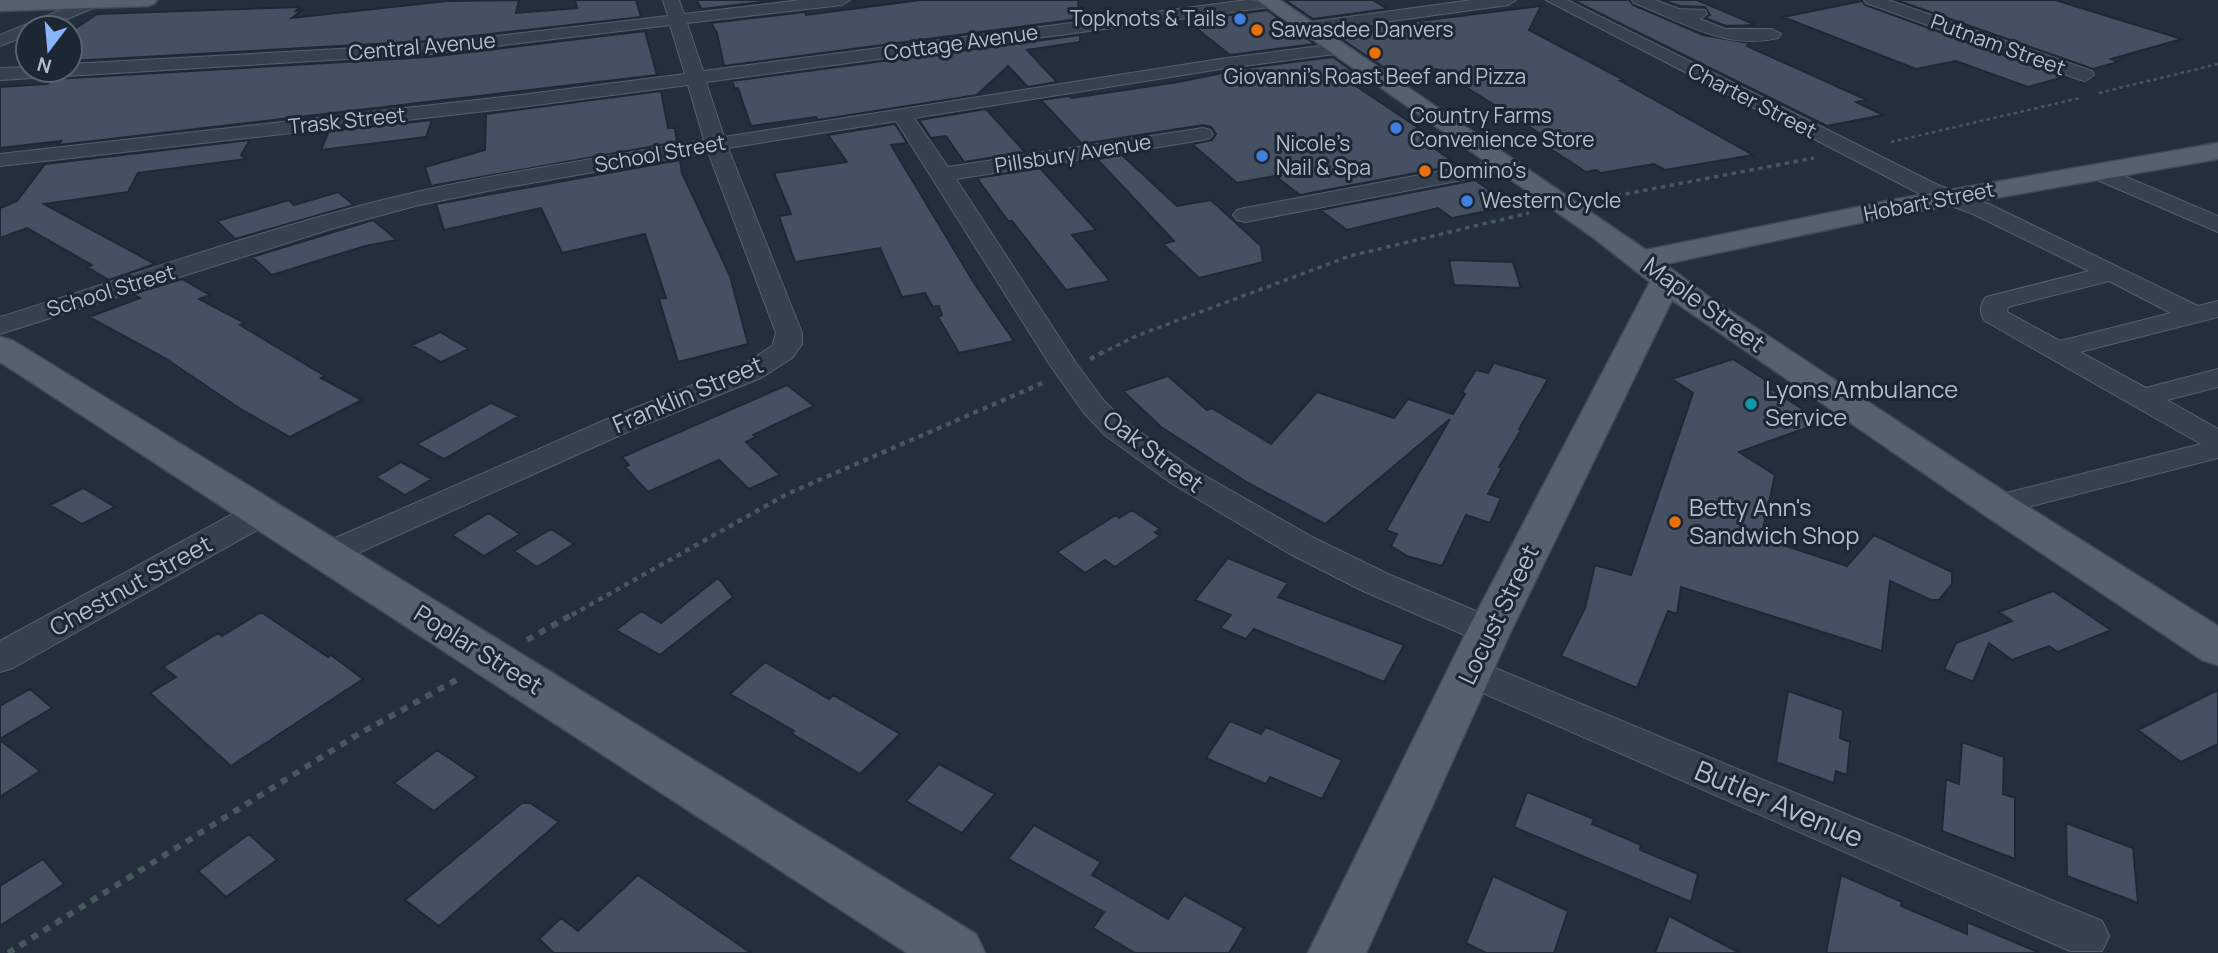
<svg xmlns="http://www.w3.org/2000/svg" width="2218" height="953" font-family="Manrope,sans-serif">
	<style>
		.building { fill: #455162; stroke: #1f2835; stroke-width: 2 }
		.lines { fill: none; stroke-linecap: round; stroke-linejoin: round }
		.minor-casing { stroke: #565f6c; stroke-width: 2 }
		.major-casing { stroke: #414a57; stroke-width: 3 }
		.path-far3 { stroke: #44595c; stroke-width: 2.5; stroke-dasharray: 3.5 3.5; stroke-linecap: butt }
		.path-far2 { stroke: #44595c; stroke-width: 3.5; stroke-dasharray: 4.5 4.5; stroke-linecap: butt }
		.path-far1 { stroke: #44595c; stroke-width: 4.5; stroke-dasharray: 5 5; stroke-linecap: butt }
		.path { stroke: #44595c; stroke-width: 6; stroke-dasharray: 7 7; stroke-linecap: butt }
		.minor { fill: #38414e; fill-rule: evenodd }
		.major { fill: #56606e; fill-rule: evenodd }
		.shop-dot { fill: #3f7fe0; stroke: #1d2633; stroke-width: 2.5 }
		.food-dot { fill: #e8710a; stroke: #1d2633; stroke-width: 2.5 }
		.culture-dot { fill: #0f9aa8; stroke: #1d2633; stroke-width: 2.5 }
		.labels { text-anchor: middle; stroke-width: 6; stroke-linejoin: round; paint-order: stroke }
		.far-poi-label { font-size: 21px; fill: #b4bcc9; stroke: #1d2633; text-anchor: start }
		.far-street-label { font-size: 21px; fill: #b4bcc9; stroke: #1d2633 }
		.street-label { font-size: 24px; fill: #b4bcc9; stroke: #1d2633 }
		.poi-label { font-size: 24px; fill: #b4bcc9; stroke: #1d2633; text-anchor: start }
		.near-street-label { font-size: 28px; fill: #b4bcc9; stroke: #1d2633 }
	</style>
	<rect width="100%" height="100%" fill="#242f3e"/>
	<path class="building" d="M519,0L516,13L577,8L575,0H636L641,17L429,41L70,61V32L97,14L300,7L296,11L302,10L292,18L447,1Z
		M696,0H779L702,9Z
		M921,0H1078L1079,19L724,66L717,33L711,23L805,12L806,15Z
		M1285,0H1373L1387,9L1313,19Z
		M1573,0H1629L1633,5L1703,35L1749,43L1747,46L1867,100L1856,102L1883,115L1827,126Z
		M1662,0H1697L1756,25L1726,26L1705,18L1710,15L1705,7L1680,6Z
		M1896,0H2055L2182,39L2111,59L2118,62L2093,69Z
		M1862,1L1865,5L2064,77L2028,87L1956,61L1916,69L1783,17Z
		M1541,6L1529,30L1626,81H1621L1753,155L1665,170L1654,164L1601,173L1596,170L1586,172L1537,140L1547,138L1437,69L1395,75L1331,32Z
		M1267,10L1315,44L1230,55L1187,21Z
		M645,31L657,75L59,145L61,141L0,148V87L47,84L54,79L429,57Z
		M1080,35V42L1027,50L1057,82L1028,87L1008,66L977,95L818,120L816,117L751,126L738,88L735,89L732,81Z
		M1333,57L1365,80L1350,82L1435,139L1424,141L1458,165L1300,195L1275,176L1237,183L1192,144L1212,140L1216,134L1211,127L1203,125L1082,144L1041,100L1069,96L1072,98L1178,82L1247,68Z
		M661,91L668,128H675L677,142L431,186L425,167L485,150L486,114Z
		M986,109L1025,152L964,162L946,136L931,138L919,120Z
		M432,120L426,137L321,150L329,131Z
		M895,124L907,143L891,145L974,283L1014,341L959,353L938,317L942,315L939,306L933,307L925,293L902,297L880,248L795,262L779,216L791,214L774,173L847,162L828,135Z
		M250,140L241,155L246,159L138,173L128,192L44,204L155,264L109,280L87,267L92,265L27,228L0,238V208L17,201L45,164Z
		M1122,155L1177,206L1211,200L1261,246L1263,262L1199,278L1163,244L1174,241L1097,159Z
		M680,160L682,173L730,276L748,344L678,362L659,299L666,298L645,234L562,253L541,208L444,230L436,204Z
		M1040,168L1096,230L1072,235L1110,281L1066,290L1012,221H1008L977,178Z
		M1475,180L1512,206L1452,218L1438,208L1347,230L1320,210Z
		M338,192L354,205L235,239L217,221L289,200L294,205Z
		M373,220L397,240L365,246L272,275L252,257Z
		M1449,260L1513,262L1521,288L1454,285Z
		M182,279L210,295L199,299L245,323L240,325L325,376L321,378L362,400L290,437L239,408L165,358L89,317L140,298L133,294Z
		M440,332L469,349L441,362L412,345Z
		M1733,359L1770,383L1765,385L1823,422L1739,452L1775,475L1761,538L1847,566L1874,535L1952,572V584L1939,600H1931L1890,581L1882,651L1681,587L1677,614L1668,611L1637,688L1561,656L1585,608L1595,565L1631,575L1693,393L1672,379Z
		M1494,363L1548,379L1519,429L1521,430L1499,467L1502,468L1488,494L1501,498L1490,523L1466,515L1442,566L1407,556L1391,546L1397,534L1386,530L1450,419L1325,524L1248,483L1161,427L1123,391L1168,376L1207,410L1212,408L1271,444L1317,392L1394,418L1408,399L1453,414L1465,394L1462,392L1476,370L1488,373Z
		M787,385L814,406L753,435L756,437L746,442L780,475L749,489L719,460L648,492L625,467L629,465L622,457Z
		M491,403L519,416L444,459L417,444Z
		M401,462L432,479L405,495L376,477Z
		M83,488L115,507L82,524L50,505Z
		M1132,510L1160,529L1155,532L1160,536L1115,567L1105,560L1085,573L1057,552L1116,515L1119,518Z
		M489,513L520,534L484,556L452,535Z
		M551,529L574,544L537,567L514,551Z
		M1228,558L1288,583L1278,597L1404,645L1384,682L1254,629L1246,639L1220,628L1231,615L1195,600Z
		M718,578L733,597L660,655L616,630L641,611L661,623Z
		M2053,591L2111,630L2058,652L2049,646L2012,660L1989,643L1973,682L1944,669L1956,643L2012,621L1999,612Z
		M261,612L328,657L331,655L363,679L231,766L150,693L176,677L163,667L218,633L222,636Z
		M765,662L829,699L833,695L900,734L860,774L791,733L794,731L730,694Z
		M30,689L52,708L0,739V706Z
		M2218,690V744L2181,762L2138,730Z
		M1788,691L1843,710L1840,738L1850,742L1847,775L1836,771L1834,783L1776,762Z
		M1230,721L1261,734L1266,727L1342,760L1322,799L1270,777L1266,784L1206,758Z
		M0,740L40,771L0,797Z
		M1962,742L2004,757L2003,794L2015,798V859L1942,831L1946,779L1959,784Z
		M437,750L477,777L434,811L394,783Z
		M939,764L995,794L962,833L906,801Z
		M1527,792L1594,819L1592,824L1641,845L1640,850L1698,874L1691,902L1514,827Z
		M522,803H530L559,822L439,926L405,900Z
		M2066,823L2133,848L2138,903L2067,876Z
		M1034,825L1101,862L1092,875L1168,919L1184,895L1244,928L1229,953H1135L1093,928L1104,912L1008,859Z
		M249,834L277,860L226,897L198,871Z
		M43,859L64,884L0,926V886Z
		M638,875L751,953H554L539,939L561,918L578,931Z
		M1841,875L1902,902L1901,906L1967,934V922L2040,953H1826Z
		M1493,876L1568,911L1554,953H1486L1466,943Z
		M1669,916L1740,953H1655Z"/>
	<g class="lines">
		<defs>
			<path id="minor" d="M85,0L102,2L100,5L46,28H28V35L0,46V35Z
				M663,0H679L684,14L801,0H850L842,5L687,23L703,71L1247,0L1277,2L1269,7L706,82L724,137L1220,59L1335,44L1341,45L1344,49L1335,54L1220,69L914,118L948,167L1203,128L1210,130L1213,134L1210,138L1203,140L956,179L1076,363L1104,401L1127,423L1193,469L1314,538L1388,574L1502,622L1507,631L1502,640L1489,644L1476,640L1363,591L1290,554L1171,483L1106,436L1084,413L1050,365L896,121L728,148L802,333V344L792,358L761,378L634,429L329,566L317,562L312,554L317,546L612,417L741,366L772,346L776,333L708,152L502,188L415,206L334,228L0,334V317C136,275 273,225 412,193C508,171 607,157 704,140L688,85L521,107L0,166V154L521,95L685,74L670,25L429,54L0,80V68L28,67V70H70V64L429,44L668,16Z
				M1472,0H1516L1508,5L1304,33L1295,28L1304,23Z
				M1546,0H1567L1938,185L1989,204L2198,306L2218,301V317L2080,352L2146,388L2218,369V387L2167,400L2218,429V458L1997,515L1986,512L1981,505L1986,498L2201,444L1985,321C1979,313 1980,304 1986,297L2089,271L1973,214L1922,195ZM2109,281L2171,313L2060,341L2007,312L2008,307Z
				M1632,0H1655L1679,9L1705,10L1707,14L1700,19L1725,29H1772L1781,34L1778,38C1726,51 1681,21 1634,3Z
				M1864,0H1888L2092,71L2094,75L2085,81L2078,79L1866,3Z
				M1505,159L1513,160L1516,165L1513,170L1245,222L1237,220L1233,215L1237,210L1245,208Z
				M2096,164L2218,216V232L2088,176L2085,171L2088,166Z
				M261,502L273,505L277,513L273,521L13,668L0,672V641L249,505Z
				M1471,658L2102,921L2109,936L2102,951H2070L1458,682L1452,672L1458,662Z"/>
			<path id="major" d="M0,0H157L154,4L147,6L0,11Z
				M1257,0H1280L1646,250L1892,200L2218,143V159L1892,216L1665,264L1709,297L2011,496L2218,626V665L2202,660L1983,514L1672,300L1511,631L1366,953H1308L1467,631L1650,282L1595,239Z
				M0,337L12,340L976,934L985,953H907L0,362Z"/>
		</defs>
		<use href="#minor" class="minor-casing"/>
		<use href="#major" class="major-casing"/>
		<path class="path-far3" d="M2099,93L2218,64
			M1891,142L2080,98"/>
		<path class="path-far2" d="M1599,199L1814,158
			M1100,354L1136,336L1350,256L1529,213"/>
		<path class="path-far1" d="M1090,359L1103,352
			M572,615L787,494L1045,382"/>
		<path class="path" d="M527,640L575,613
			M8,953L357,735L458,679"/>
		<use href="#minor" class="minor"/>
		<use href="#major" class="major"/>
	</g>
	<g class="shop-dot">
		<circle cx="1240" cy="19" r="7"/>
		<circle cx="1396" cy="128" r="7"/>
		<circle cx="1262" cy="156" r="7"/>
		<circle cx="1467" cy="201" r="7"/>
	</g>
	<g class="food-dot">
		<circle cx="1257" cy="30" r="7"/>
		<circle cx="1375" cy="53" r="7"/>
		<circle cx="1425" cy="171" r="7"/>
		<circle cx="1675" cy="522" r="7"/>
	</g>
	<circle class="culture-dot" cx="1751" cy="404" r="7"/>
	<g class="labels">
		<g class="far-poi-label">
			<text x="1226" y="26" text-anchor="end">Topknots &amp; Tails</text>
			<text x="1271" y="37">Sawasdee Danvers</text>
			<text x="1375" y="84" text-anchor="middle">Giovanni’s Roast Beef and Pizza</text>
			<text x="1410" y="123">Country Farms<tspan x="1410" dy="24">Convenience Store</tspan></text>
			<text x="1276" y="151">Nicole’s<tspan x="1276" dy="24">Nail &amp; Spa</tspan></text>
			<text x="1439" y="178">Domino's</text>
			<text x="1481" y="208">Western Cycle</text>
		</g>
		<g class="far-street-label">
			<text transform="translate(961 43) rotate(-8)" y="7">Cottage Avenue</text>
			<text transform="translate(1998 45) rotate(20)" y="7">Putnam Street</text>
			<text transform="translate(422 47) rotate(-5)" y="7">Central Avenue</text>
			<text transform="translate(1752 101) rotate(27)" y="7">Charter Street</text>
			<text transform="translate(347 121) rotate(-6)" y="7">Trask Street</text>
			<text transform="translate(660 154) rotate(-10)" y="7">School Street</text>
			<text transform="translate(1073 154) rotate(-9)" y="7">Pillsbury Avenue</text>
			<text transform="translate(1929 202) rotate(-11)" y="7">Hobart Street</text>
			<text transform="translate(111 291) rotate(-17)" y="7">School Street</text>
		</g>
		<g class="street-label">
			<text transform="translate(1704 305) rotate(36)" y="8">Maple Street</text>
			<text transform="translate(688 395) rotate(-23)" y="8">Franklin Street</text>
			<text transform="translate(1153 452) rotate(37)" y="8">Oak Street</text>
			<text transform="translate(131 586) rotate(-29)" y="8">Chestnut Street</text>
			<text transform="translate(1499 615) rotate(-64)" y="8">Locust Street</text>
			<text transform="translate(478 650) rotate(32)" y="8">Poplar Street</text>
		</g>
		<g class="poi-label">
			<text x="1765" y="398">Lyons Ambulance<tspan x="1765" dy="28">Service</tspan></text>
			<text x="1689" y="516">Betty Ann's<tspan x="1689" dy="28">Sandwich Shop</tspan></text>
		</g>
		<g class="near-street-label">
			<text transform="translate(1779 804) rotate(23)" y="10">Butler Avenue</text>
		</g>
	</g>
	<g transform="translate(49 49) rotate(196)"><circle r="33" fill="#1d2633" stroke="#59626f" stroke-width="2"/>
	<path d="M0-5L12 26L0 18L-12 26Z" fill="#8ab4f8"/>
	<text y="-10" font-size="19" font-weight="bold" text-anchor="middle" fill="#b4bcc9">N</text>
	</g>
</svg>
